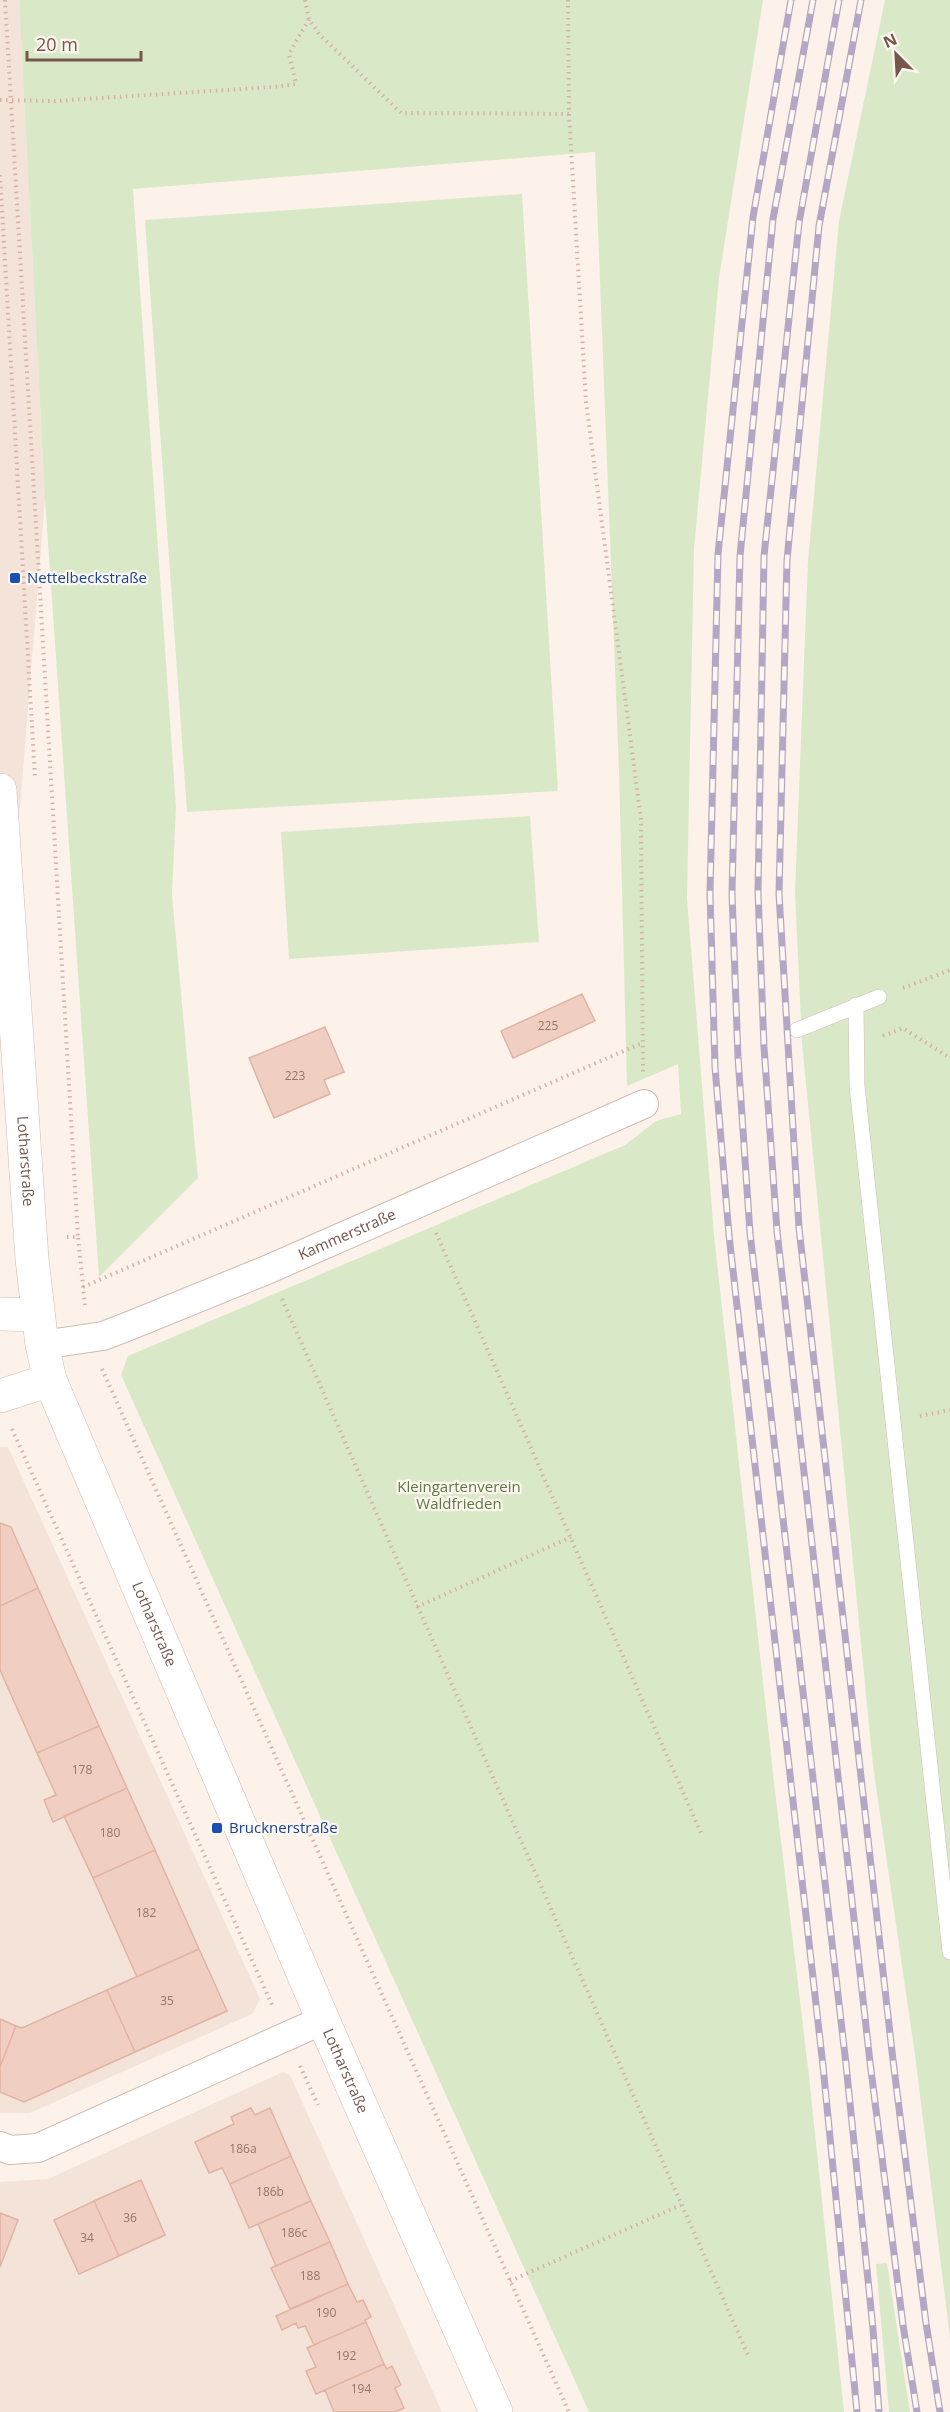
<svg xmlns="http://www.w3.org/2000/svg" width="950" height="2412" font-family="'Open Sans',sans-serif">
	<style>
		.residential { fill: #f3e3d8 }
		.green { fill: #d9e9c8 }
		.building { fill: #f0cfc2; stroke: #e1b3a3; stroke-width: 1.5 }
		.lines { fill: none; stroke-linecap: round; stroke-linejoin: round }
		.service-casing { stroke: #cfbbb2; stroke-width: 16 }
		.minor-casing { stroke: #cfbbb2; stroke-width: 30 }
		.tertiary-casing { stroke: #cfbbb2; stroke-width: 34 }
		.path { stroke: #d5b2a5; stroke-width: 4; stroke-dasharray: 1.5 4.5; stroke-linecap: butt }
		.service { stroke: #fff; stroke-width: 15 }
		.minor { stroke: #fff; stroke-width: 28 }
		.tertiary { stroke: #fff; stroke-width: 33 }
		.rail-casing { stroke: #b4a7c6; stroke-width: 7 }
		.rail { stroke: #fef7f0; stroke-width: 4.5; stroke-dasharray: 14; stroke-linecap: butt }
		.transit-dot { fill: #1a4fb4; stroke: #fef7f0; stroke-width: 2 }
		.labels { text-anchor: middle; stroke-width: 4.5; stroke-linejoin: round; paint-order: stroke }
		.number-label { font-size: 12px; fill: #94756b }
		.transit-label { font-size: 15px; fill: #164399; stroke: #fef7f0; text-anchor: start }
		.street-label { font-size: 15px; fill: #75574e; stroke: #fef7f0 }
		.park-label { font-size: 15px; fill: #5c7a46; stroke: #fef7f0 }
	</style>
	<rect width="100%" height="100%" fill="#fcf2e9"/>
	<path class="residential" d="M0,0H19L45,499L0,1054Z
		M0,1447H8L260,1999L252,2014L30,2113H0Z
		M283,2072L290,2075L442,2412H0V2182L48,2179Z"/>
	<path class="green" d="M19,0H763L719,278L694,549L687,898L714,1235L774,1782L809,2076L844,2412H589L121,1375L128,1356L625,1145L656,1121L681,1114L678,1064L627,1086L619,772L595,152L133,189L176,807L172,895L198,1178L99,1277L45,499Z
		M885,0H950V2338L915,2055L873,1766L802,1043L795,892L808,561L839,221Z
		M522,194L558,791L187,812L145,220Z
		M530,816L539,942L289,959L281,832Z
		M887,2263L910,2412H889L876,2264Z"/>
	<path class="building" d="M582,994L595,1021L513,1058L501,1031Z
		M325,1027L344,1072L324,1080L330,1094L274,1118L249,1058Z
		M0,1523L11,1527L38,1588L0,1606Z
		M38,1588L99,1726L37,1753L0,1670V1606Z
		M99,1726L127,1788L53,1822L44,1800L56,1795L37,1753Z
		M127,1788L155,1850L93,1878L64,1816Z
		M155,1850L199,1949L137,1977L93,1878Z
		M199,1949L227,2011L135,2052L107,1990Z
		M107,1990L135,2052L24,2102L0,2092V2067L16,2026L22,2028Z
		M0,2019L16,2026L0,2067Z
		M251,2108L255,2115L270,2108L291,2156L230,2184L222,2168L209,2173L195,2142L234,2124L231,2117Z
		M291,2156L311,2201L249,2228L230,2184Z
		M141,2180L165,2235L119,2256L94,2201Z
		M94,2201L119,2256L79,2274L54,2220Z
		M311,2201L330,2242L276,2266L258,2224Z
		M0,2213L18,2220L0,2267Z
		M330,2242L348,2284L290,2309L271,2268Z
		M348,2284L357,2302L363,2300L371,2317L365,2320L366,2322L314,2345L305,2326L298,2328L296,2323L282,2330L276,2316Z
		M366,2322L384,2364L316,2394L306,2371L316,2367L307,2348Z
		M384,2364L387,2369L392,2366L401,2385L395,2388L404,2408L395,2412H334L325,2390Z"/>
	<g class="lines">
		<defs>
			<path id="service" d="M856,1005L857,1086L950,1952
				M797,1030L879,997"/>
			<g id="minor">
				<path id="s1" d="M42,1345L103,1336L129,1326L269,1269L644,1104"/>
				<path d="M0,2146L10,2150L38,2148L323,2020"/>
			</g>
			<g id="tertiary">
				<path id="s2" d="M0,790L32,1259L42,1345L50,1380L323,2020L496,2412"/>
				<path d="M0,1314L38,1315"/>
				<path d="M0,1396L50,1380"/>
			</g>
		</defs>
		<use href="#service" class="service-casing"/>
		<use href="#minor" class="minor-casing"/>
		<use href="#tertiary" class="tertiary-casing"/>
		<path class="path" d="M5,0L78,1237
			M305,0L309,19
			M568,0L569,114L586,402L641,819L643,1072
			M0,100L54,101L273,87L296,84L289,54L309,19L319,34L401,113L569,114
			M0,175L35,778
			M903,988L950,970
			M883,1036L903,1028L950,1058
			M436,1233L701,1833
			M67,1237H78L85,1305
			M83,1287L642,1043
			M282,1299L748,2355
			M102,1369L569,2412
			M920,1416L950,1410
			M12,1429L273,2007
			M417,1607L571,1537
			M300,2066L318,2105
			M510,2281L681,2205"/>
		<use href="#service" class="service"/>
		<use href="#minor" class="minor"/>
		<use href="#tertiary" class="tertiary"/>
		<defs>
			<path id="rail" d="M791,0L753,217L718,554L710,893L715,1067L729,1235L823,2066L857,2412
				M813,0L773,219L740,556L732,894L738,1057L750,1233L846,2064L873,2329L879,2412
				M839,0L799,223L764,556L758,892L764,1047L777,1231L870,2062L903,2325L917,2412
				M861,0L819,226L787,560L779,894L799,1228L893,2060L926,2323L940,2412"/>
		</defs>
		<use href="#rail" class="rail-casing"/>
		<use href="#rail" class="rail"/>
	</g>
	<g class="transit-dot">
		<rect x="9" y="572" width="12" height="12" rx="3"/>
		<rect x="211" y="1822" width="12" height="12" rx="3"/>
	</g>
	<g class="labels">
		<g class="number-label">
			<text x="548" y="1030">225</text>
			<text x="295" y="1080">223</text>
			<text x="82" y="1774">178</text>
			<text x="110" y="1837">180</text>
			<text x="146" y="1917">182</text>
			<text x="167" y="2005">35</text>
			<text x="243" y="2153">186a</text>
			<text x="270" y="2196">186b</text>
			<text x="130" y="2222">36</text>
			<text x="294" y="2237">186c</text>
			<text x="87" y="2242">34</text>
			<text x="310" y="2280">188</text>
			<text x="326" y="2317">190</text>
			<text x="346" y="2360">192</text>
			<text x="361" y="2393">194</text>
		</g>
		<g class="transit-label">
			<text x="27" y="583">Nettelbeckstraße</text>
			<text x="229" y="1833">Brucknerstraße</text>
		</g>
		<g class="street-label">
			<text dy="5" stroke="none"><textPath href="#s2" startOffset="372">Lotharstraße</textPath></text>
			<text dy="5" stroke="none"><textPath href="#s1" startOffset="326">Kammerstraße</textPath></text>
			<text dy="5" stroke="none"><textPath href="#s2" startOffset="858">Lotharstraße</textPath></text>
			<text dy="5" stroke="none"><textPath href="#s2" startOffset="1344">Lotharstraße</textPath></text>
		</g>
		<g class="park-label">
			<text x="459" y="1492">Kleingartenverein<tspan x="459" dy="17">Waldfrieden</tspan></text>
		</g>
	</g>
	<g transform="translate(896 54) rotate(336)" stroke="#fef7f0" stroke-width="4.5" paint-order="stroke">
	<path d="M0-4.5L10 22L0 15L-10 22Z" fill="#75574e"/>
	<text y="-9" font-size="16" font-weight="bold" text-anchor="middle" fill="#75574e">N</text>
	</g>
	<path d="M27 51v9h114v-9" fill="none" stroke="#75574e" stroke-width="3"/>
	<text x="36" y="51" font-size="18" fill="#75574e" stroke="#fef7f0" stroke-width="4.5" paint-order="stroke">20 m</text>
</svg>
